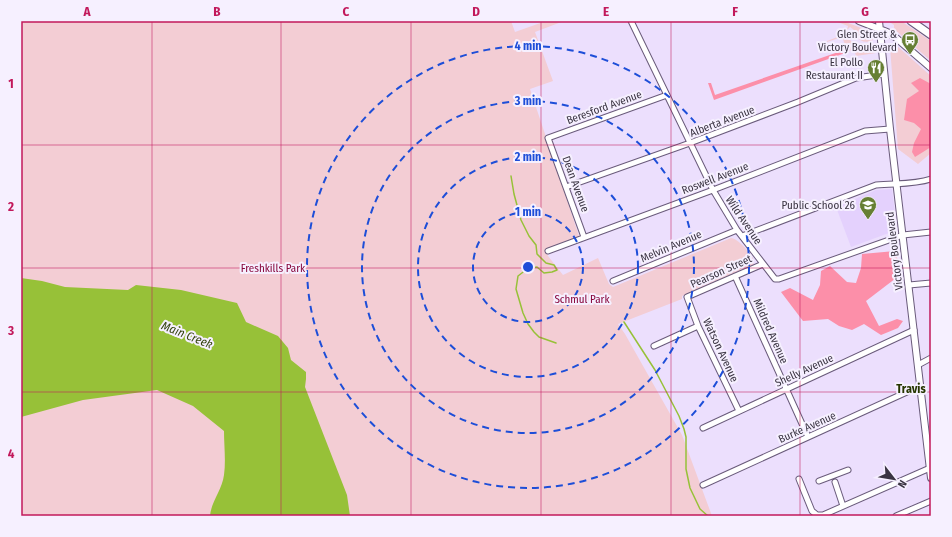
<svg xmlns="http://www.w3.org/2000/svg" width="952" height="537" font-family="'Fira Sans Condensed',sans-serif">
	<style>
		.built { fill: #e4d1fd }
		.green { fill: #f3cdd4 }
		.forest { fill: #fc8fa9 }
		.water { fill: #97c138 }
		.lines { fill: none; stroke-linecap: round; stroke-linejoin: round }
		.stream { stroke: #97c138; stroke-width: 1.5 }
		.minor-casing { stroke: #6a5b7b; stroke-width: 7 }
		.major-casing { stroke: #6a5b7b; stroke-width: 8 }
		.highway-casing { stroke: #6a5b7b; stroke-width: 9 }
		.minor { stroke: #fff; stroke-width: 5 }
		.major { stroke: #fff; stroke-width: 6 }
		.highway { stroke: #fff; stroke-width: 7 }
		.grid { fill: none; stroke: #c2185b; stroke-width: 1; stroke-opacity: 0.55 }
		.ring { fill: none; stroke: #1d4ed8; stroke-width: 2; stroke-dasharray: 7 5 }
		.labels { text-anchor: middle; stroke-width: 4; stroke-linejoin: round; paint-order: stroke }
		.poi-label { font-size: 11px; fill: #3a3442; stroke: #f6f0ff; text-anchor: end }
		.street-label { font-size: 11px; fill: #3a3442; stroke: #f6f0ff }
		.park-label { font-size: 11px; fill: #87063c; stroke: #f6f0ff }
		.water-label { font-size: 12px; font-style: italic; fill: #34440f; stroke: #f6f0ff }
		.neighbourhood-label { font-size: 12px; font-weight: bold; fill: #263600; stroke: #f6f0ff }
		.centre { fill: #1d4ed8; stroke: #f6f0ff; stroke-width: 2 }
		.ring-label { font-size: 12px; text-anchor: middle; font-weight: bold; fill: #1d4ed8; stroke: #f6f0ff; stroke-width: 4; stroke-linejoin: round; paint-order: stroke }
		.neatline { fill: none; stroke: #c2185b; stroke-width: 1.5 }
		.grid-label { font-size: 13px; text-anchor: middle; font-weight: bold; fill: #c2185b }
	</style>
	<rect width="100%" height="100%" fill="#ecdffd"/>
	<path class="built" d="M892,189L897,230L851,247L836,207L876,190Z"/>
	<path class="green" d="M21,21H511L515,32L546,21H564L535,32L553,81L530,89L579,236L576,239L546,250L548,256L563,275L598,258L609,284L613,287L731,238C737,238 751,253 753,259C754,261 753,264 754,266L682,296V299L618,324L625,334L682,435L712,516H21Z
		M835,21H843L872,32L873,40C865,44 861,41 855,36L858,33L850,27L847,30L848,26Z
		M888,21H901L931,41V61L894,29V25Z
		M840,36H844L860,47L876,51V53L856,56L854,49L848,52L842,37L827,42L828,46L826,45L827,41Z
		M892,44L896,45L931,76V153L918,164L898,149L890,47Z"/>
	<path class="forest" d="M847,49L848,52L714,100L708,83H711L715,95Z
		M920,78L931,84V147L915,157L912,152L914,143L921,129L914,123L904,120L907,99L919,91L911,83Z
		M895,251L898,261L900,275L866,301L879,326L897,319L903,321L898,328L881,335L864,324L852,330L839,326L828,319L803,321L781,292L790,288L813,300L820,285L821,271L830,266L847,282L856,283L861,268L862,254Z"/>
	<path class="water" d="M21,278L42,281L65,287L128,290L136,285L181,290L237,303L246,322L278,336L288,348L291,360L306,372V379L305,387L347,495L350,516H210C211,502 222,490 224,475C226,461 224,445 224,431L193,406L157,390L83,400L21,417Z"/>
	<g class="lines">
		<path class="stream" d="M511,176L514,194L521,220L529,236L536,245L537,254L546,263L554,265L557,270L552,272L544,273L537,267L527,269L518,276L516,289L523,313L528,324L534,332L539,337L556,343
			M624,322L655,370L679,416L684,429L686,437V469L690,488L700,509L708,516"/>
		<defs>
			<path id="minor" d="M631,21L713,190L737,230L775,279H779L903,235L931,232
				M566,187L690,143L798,102L856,78L884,74
				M742,236L876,185C895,183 913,185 931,179
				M584,237L548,138L667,95
				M548,251L713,190L865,131L890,129
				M735,276L808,437
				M613,281L737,230
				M909,285L931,283
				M654,346L698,326
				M918,365L931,358
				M739,411L698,326L687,297L763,264
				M703,428L914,330
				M799,479L812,511L817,515H823L930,468
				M819,481L848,470
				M835,482L843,506
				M703,485L920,386
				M896,516L931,501"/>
			<path id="major" d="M859,21L887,32L895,37L931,68
				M879,21L890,129L931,478"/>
			<path id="highway" d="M911,21L931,35"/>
		</defs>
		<use href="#minor" class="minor-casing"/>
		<use href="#major" class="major-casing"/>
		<use href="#highway" class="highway-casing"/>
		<use href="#minor" class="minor"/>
		<use href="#major" class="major"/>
		<use href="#highway" class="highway"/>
	</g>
	<path class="grid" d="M152,21V516M281,21V516M411,21V516M541,21V516M671,21V516M800,21V516M21,145H931M21,268H931M21,392H931"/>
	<g class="ring">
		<circle cx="528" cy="267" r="55"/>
		<circle cx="528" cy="267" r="110"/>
		<circle cx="528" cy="267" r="166"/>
		<circle cx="528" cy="267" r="221"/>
	</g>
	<defs>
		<symbol id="bus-pin" viewBox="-11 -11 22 30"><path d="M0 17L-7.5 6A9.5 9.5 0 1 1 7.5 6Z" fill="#667f33" stroke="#f6f0ff"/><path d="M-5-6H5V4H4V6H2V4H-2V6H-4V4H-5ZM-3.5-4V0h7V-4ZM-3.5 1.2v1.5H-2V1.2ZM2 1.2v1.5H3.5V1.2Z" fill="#fff"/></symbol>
		<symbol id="restaurant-pin" viewBox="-11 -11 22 30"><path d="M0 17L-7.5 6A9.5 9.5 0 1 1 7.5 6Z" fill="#667f33" stroke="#f6f0ff"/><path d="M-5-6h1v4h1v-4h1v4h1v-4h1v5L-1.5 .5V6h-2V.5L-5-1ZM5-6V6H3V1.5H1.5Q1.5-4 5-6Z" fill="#fff"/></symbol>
		<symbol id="school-pin" viewBox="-11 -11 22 30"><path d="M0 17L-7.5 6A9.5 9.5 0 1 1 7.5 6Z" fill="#667f33" stroke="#f6f0ff"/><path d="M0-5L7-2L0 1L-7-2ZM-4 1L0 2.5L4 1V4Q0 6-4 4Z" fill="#fff"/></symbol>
	</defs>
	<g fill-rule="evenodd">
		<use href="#bus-pin" x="900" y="30" width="20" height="27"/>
		<use href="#restaurant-pin" x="866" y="58" width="20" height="27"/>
		<use href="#school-pin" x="858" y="195" width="20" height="27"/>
	</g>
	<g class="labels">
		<g class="poi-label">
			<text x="897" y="38">Glen Street &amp;<tspan x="897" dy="13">Victory Boulevard</tspan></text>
			<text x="863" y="66">El Pollo<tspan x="863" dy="13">Restaurant II</tspan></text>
			<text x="855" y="209">Public School 26</text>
		</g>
		<g class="street-label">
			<text transform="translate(604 107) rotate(-20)" y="4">Beresford Avenue</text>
			<text transform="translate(722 121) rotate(-21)" y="4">Alberta Avenue</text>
			<text transform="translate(715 178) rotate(-21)" y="4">Roswell Avenue</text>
			<text transform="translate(576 184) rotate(70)" y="4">Dean Avenue</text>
			<text transform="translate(744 220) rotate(56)" y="4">Wild Avenue</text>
			<text transform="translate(671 246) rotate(-23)" y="4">Melvin Avenue</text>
			<text transform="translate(894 251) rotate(-97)" y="4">Victory Boulevard</text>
			<text transform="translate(721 271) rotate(-24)" y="4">Pearson Street</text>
			<text transform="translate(771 331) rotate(66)" y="4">Mildred Avenue</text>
			<text transform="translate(721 350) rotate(65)" y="4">Watson Avenue</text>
			<text transform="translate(804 370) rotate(-25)" y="4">Shelly Avenue</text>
			<text transform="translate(807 427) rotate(-24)" y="4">Burke Avenue</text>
		</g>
		<g class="park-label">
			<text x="273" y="272">Freshkills Park</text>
			<text x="582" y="303">Schmul Park</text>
		</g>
		<g class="water-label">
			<text transform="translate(187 335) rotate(22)" y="4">Main Creek</text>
		</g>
		<g class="neighbourhood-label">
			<text x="911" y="393">Travis</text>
		</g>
	</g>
	<circle cx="528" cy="267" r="6" class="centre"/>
	<g class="ring-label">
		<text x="528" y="50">4 min</text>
		<text x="528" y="105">3 min</text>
		<text x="528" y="161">2 min</text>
		<text x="528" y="216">1 min</text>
	</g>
	<rect width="952" height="537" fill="none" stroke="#f6f0ff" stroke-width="44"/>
	<g transform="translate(894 479) rotate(121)" stroke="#f6f0ff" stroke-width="3" paint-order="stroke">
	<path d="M0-3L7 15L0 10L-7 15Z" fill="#3a3442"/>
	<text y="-6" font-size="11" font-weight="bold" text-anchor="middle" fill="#3a3442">N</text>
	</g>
	<rect x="22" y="22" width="908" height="493" class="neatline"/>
	<g class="grid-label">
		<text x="87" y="16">A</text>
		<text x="217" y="16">B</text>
		<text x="346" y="16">C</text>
		<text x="476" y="16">D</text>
		<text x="606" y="16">E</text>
		<text x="735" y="16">F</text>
		<text x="865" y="16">G</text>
		<text x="11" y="88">1</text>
		<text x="11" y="211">2</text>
		<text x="11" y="335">3</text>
		<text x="11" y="458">4</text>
	</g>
</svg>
